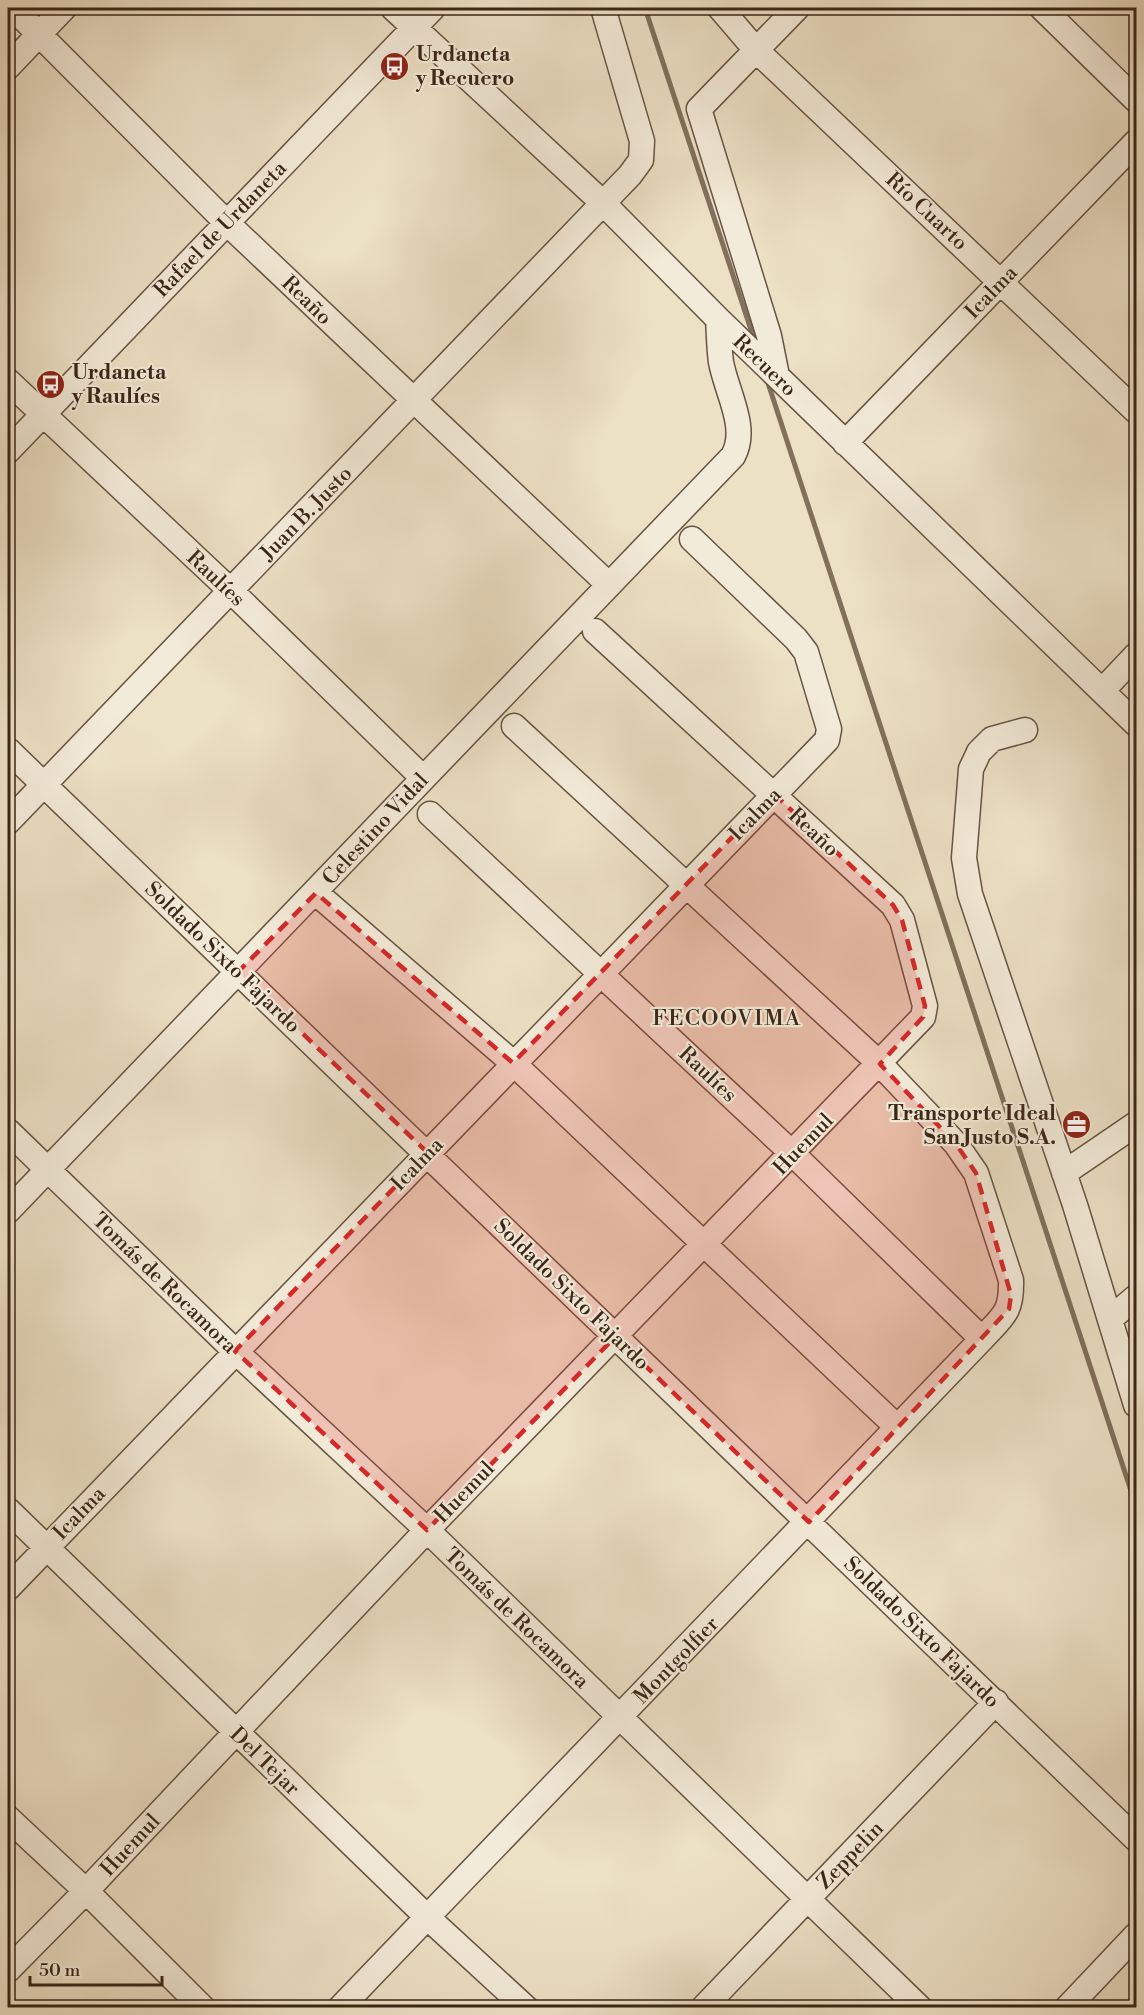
<svg xmlns="http://www.w3.org/2000/svg" width="1144" height="2015" font-family="'Libre Bodoni',serif">
	<style>
		.lines { fill: none; stroke-linecap: round; stroke-linejoin: round }
		.stream { stroke: #80705c; stroke-width: 5 }
		.minor-casing { stroke: #665443; stroke-width: 27 }
		.minor { stroke: #f3ebd9; stroke-width: 24 }
		.marked { fill: #d62828; fill-opacity: 0.2; stroke: #d62828; stroke-width: 4.5; stroke-dasharray: 12 8; stroke-linejoin: round }
		.labels { text-anchor: middle; stroke-width: 4.5; stroke-linejoin: round; paint-order: stroke }
		.poi-label { font-size: 21px; font-weight: bold; fill: #3a2618; stroke: #f3ebd9; text-anchor: start }
		.street-label { font-size: 21px; fill: #3a2618; stroke: #f3ebd9 }
		.neighbourhood-label { font-size: 22px; letter-spacing: 1.5px; fill: #3a2618; stroke: #f3ebd9 }
	</style>
	<rect width="100%" height="100%" fill="#ece0c5"/>
	<filter id="stains"><feTurbulence type="fractalNoise" baseFrequency=".00333" numOctaves="4"/><feColorMatrix values="0 0 0 0 .2 0 0 0 0 .09 0 0 0 0 .02 0 0 0 .5 -.17"/></filter>
	<radialGradient id="worn" r=".72"><stop offset=".6" stop-color="#630" stop-opacity="0"/><stop offset="1" stop-color="#630" stop-opacity=".3"/></radialGradient>
	<g class="lines">
		<path class="stream" d="M645,8L755,342
			M767,380L1136,1506"/>
		<defs>
			<path id="minor" d="M13,8L227,223L609,585
				M393,8L604,204L718,319L1136,724
				M720,8L756,50L1136,411
				M1042,8L1136,100
				M8,67L64,8
				M777,376L769,336L699,109L797,8
				M8,381L231,591L422,777
				M845,443L1136,142
				M8,451L433,8
				M1102,691L1136,655
				M1025,730L992,739L979,752L971,769L964,858L970,894L1075,1205L1136,1405
				M8,750L1136,1839
				M430,814L793,1154L982,1339
				M8,822L630,175L641,160L642,141L603,8
				M316,893L513,1063L896,1426
				M8,1131L235,1351L427,1530L920,2008
				M1064,1173L1136,1124
				M8,1211L733,456C749,428 726,391 721,362C719,348 719,333 718,319
				M1110,1319L1136,1297
				M8,1510L426,1916L526,2008
				M8,1588L827,740L829,729L806,652L796,639L692,539
				M8,1818L86,1891L203,2008
				M8,1970L86,1891L427,1530L923,1017L925,1006L902,920L893,905L595,631
				M340,2008L982,1339C1003,1316 1012,1313 1011,1280L976,1173L956,1144L880,1064L514,726
				M703,2008L996,1702
				M1067,2008L1136,1935"/>
		</defs>
		<use href="#minor" class="minor-casing"/>
		<use href="#minor" class="minor"/>
	</g>
	<path class="marked" d="M774,794L893,905L902,920L925,1006L923,1017L880,1064L956,1144L976,1173L1011,1295L1009,1309L809,1522L615,1337L427,1530L235,1351L428,1153L238,972L316,893L513,1063Z"/>
	<defs>
		<symbol id="bus-disc" viewBox="-11 -11 22 22"><circle r="9.5" fill="#8f2418" stroke="#f3ebd9"/><path d="M-5-6H5V4H4V6H2V4H-2V6H-4V4H-5ZM-3.5-4V0h7V-4ZM-3.5 1.2v1.5H-2V1.2ZM2 1.2v1.5H3.5V1.2Z" fill="#fff"/></symbol>
		<symbol id="office-disc" viewBox="-11 -11 22 22"><circle r="9.5" fill="#8f2418" stroke="#f3ebd9"/><path d="M-6-3h4V-5.5h4V-3h4V5H-6ZM-1-4.5V-3h2v-1.5ZM-6 0V1H6V0Z" fill="#fff"/></symbol>
	</defs>
	<g fill-rule="evenodd">
		<use href="#bus-disc" x="378" y="50" width="33" height="33"/>
		<use href="#bus-disc" x="34" y="368" width="33" height="33"/>
		<use href="#office-disc" x="1060" y="1108" width="33" height="33"/>
	</g>
	<g class="labels">
		<g class="poi-label">
			<text x="416" y="61">Urdaneta<tspan x="416" dy="24">y Recuero</tspan></text>
			<text x="72" y="379">Urdaneta<tspan x="72" dy="24">y Raulíes</tspan></text>
			<text x="1056" y="1120" text-anchor="end">Transporte Ideal<tspan x="1056" dy="24">San Justo S.A.</tspan></text>
		</g>
		<g class="street-label">
			<text transform="translate(927 211) rotate(43)" y="7">Río Cuarto</text>
			<text transform="translate(220 229) rotate(-46)" y="7">Rafael de Urdaneta</text>
			<text transform="translate(991 292) rotate(-46)" y="7">Icalma</text>
			<text transform="translate(307 300) rotate(44)" y="7">Reaño</text>
			<text transform="translate(765 365) rotate(44)" y="7">Recuero</text>
			<text transform="translate(306 513) rotate(-46)" y="7">Juan B. Justo</text>
			<text transform="translate(216 578) rotate(43)" y="7">Raulíes</text>
			<text transform="translate(755 814) rotate(-46)" y="7">Icalma</text>
			<text transform="translate(375 829) rotate(-47)" y="7">Celestino Vidal</text>
			<text transform="translate(814 832) rotate(43)" y="7">Reaño</text>
			<text transform="translate(223 957) rotate(44)" y="7">Soldado Sixto Fajardo</text>
			<text transform="translate(708 1074) rotate(43)" y="7">Raulíes</text>
			<text transform="translate(803 1144) rotate(-46)" y="7">Huemul</text>
			<text transform="translate(417 1164) rotate(-46)" y="7">Icalma</text>
			<text transform="translate(165 1283) rotate(44)" y="7">Tomás de Rocamora</text>
			<text transform="translate(572 1294) rotate(44)" y="7">Soldado Sixto Fajardo</text>
			<text transform="translate(464 1492) rotate(-46)" y="7">Huemul</text>
			<text transform="translate(79 1513) rotate(-46)" y="7">Icalma</text>
			<text transform="translate(517 1618) rotate(44)" y="7">Tomás de Rocamora</text>
			<text transform="translate(922 1632) rotate(44)" y="7">Soldado Sixto Fajardo</text>
			<text transform="translate(676 1660) rotate(-46)" y="7">Montgolfier</text>
			<text transform="translate(265 1761) rotate(44)" y="7">Del Tejar</text>
			<text transform="translate(130 1845) rotate(-47)" y="7">Huemul</text>
			<text transform="translate(850 1855) rotate(-46)" y="7">Zeppelin</text>
		</g>
		<g class="neighbourhood-label">
			<text x="727" y="1025">FECOOVIMA</text>
		</g>
	</g>
	<rect width="1144" height="2015" fill="none" stroke="#ece0c5" stroke-width="30"/>
	<rect x="9" y="9" width="1126" height="1997" fill="none" stroke="#3a2618" stroke-width="3"/>
	<rect x="15" y="15" width="1114" height="1985" fill="none" stroke="#3a2618" stroke-width="1.5"/>
	<path d="M30 1976v9h132v-9" fill="none" stroke="#3a2618" stroke-width="3"/>
	<text x="39" y="1976" font-size="18" fill="#3a2618" stroke="#f3ebd9" stroke-width="4.5" paint-order="stroke">50 m</text>
	<rect width="100%" height="100%" filter="url(#stains)"/>
	<rect width="100%" height="100%" fill="url(#worn)"/>
</svg>
